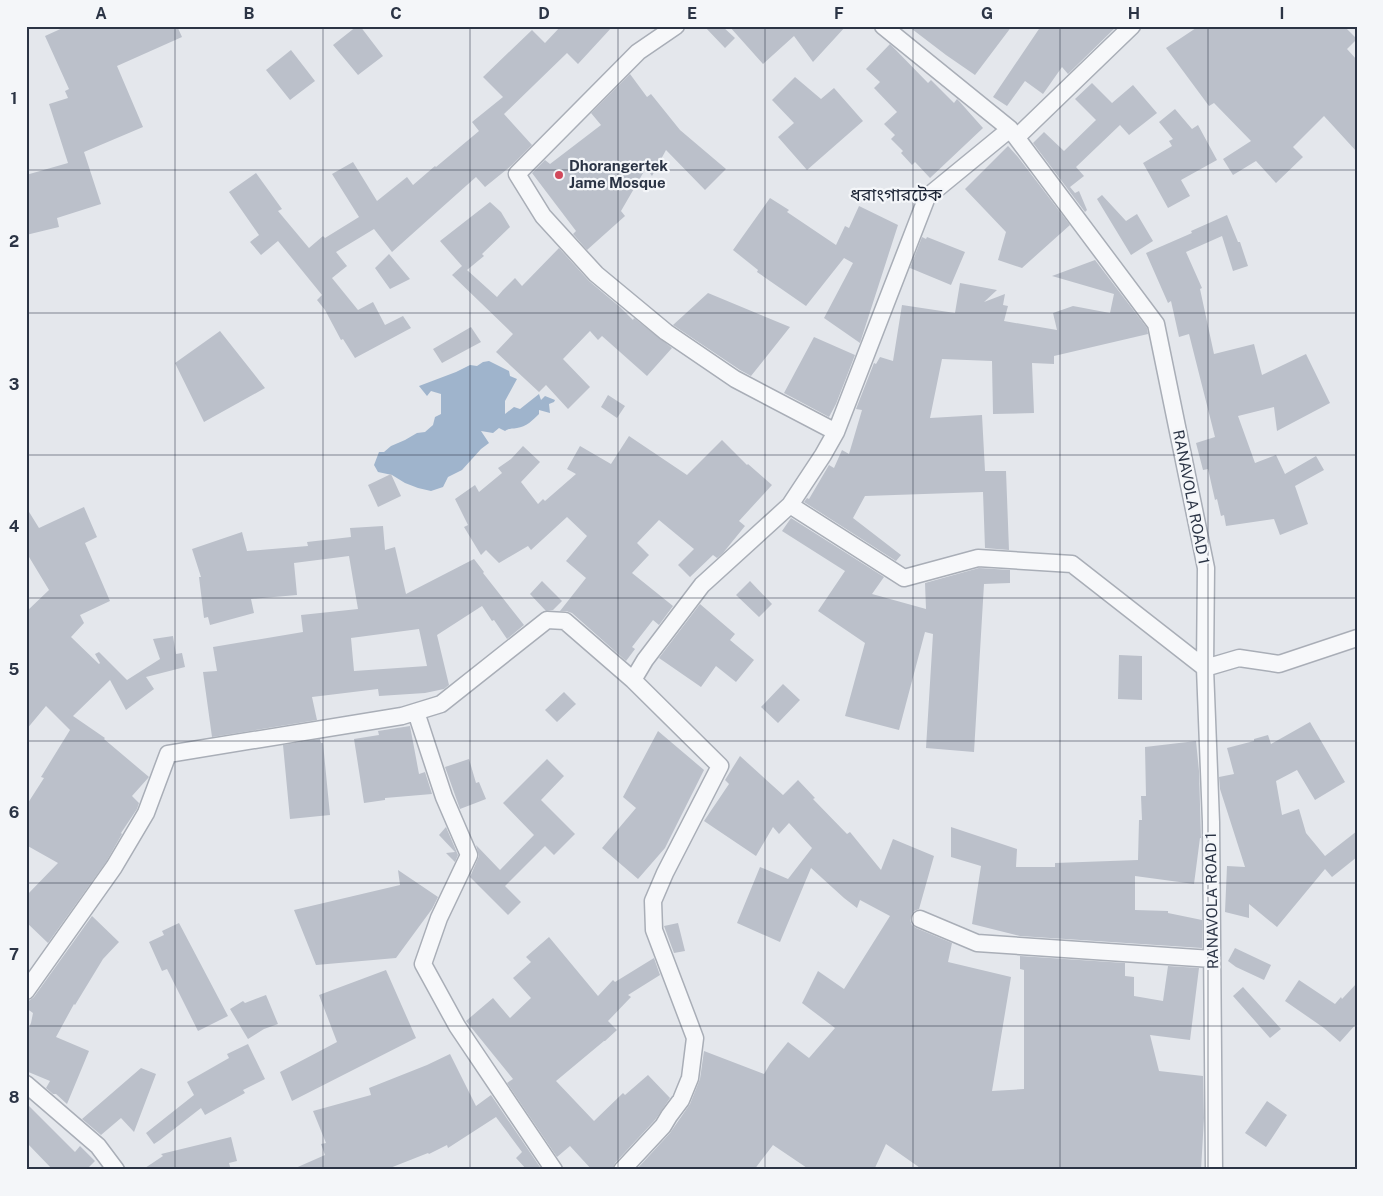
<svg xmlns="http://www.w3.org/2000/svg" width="1383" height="1196" font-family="'Public Sans','Noto Sans Bengali',sans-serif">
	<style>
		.water { fill: #9fb4cc }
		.building { fill: #bbc0ca; fill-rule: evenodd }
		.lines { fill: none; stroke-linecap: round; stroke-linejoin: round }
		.minor-casing { stroke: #a9aeb7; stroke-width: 19 }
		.minor { stroke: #f7f8fa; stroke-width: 16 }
		.grid { fill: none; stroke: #2b3445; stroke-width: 1; stroke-opacity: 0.55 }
		.poi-dot { fill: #d1495b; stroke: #f4f6f9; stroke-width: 2 }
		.labels { text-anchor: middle; stroke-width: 4.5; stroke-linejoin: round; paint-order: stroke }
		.poi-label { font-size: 15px; font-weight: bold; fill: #2b3445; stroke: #f4f6f9; text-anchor: start }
		.street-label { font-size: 15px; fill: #2b3445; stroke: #f4f6f9 }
		.quarter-label { font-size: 18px; fill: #1d2536; stroke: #f4f6f9 }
		.neatline { fill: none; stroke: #2b3445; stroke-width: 2 }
		.grid-label { font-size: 16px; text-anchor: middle; font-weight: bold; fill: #2b3445 }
	</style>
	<rect width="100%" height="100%" fill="#e4e7ec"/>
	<path class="water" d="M489,361L509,371L510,376L517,379L505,401V414L514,407L520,409L539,394L541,400L545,396L555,400L554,402L549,404L550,413L539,410V414C533,420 526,427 517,428C511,429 510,428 505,431L499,428L493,433L481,431L489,443L481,449L462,470L448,477L443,487L431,491L418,488L405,483L392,475L378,472L374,465L379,452H384L391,446L405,440L417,433L425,432L433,425L435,417L441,414V394L431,391L427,396L419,386L456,372L470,365L477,366L483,362Z"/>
	<path class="building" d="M67,26H177L182,37L117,66L143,127L84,152L101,204L57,218L59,227L26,235V175L68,163L49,104L68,98L65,91L69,89L45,36Z
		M357,26H360L383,56L358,75L333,45Z
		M561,26H613L578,64L567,53L504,114L532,145L512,165L485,187L476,177L392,252L374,229L336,252L347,266L332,278L358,310L373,302L385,325L403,316L411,328L355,358L343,339L341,340L325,310L317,300L322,295L278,241L261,255L250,242L259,235L229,192L256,173L282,209L278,211L309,248L323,236L325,238L359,217L332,174L353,162L377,201L407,177L413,185L435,166L436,167L479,131L472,122L503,97L483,77L532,30L545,43Z
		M704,26H722L735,38L725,48Z
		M729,26H846L813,62L794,36L763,64Z
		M908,26H1012L975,75L946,55Z
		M1041,26H1117L1068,74L1062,67L1043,94L1025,81L1007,106L993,97Z
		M1199,26H1344L1357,39L1347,49L1357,60V152L1324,116L1293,147L1303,157L1276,183L1256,161L1233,175L1223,159L1251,141L1214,103L1209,106L1166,48Z
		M890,44L928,83L931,80L954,103L957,99L959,101L983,128L930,178L915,162L912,165L901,153L903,151L891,139L895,135L884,124L897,112L874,88L880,82L866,69Z
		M291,50L315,81L290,100L266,70Z
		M630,74L647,97L651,94L680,130L726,169L705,190L666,150L652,176L646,168L621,211L625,216L587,250L573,234L576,231L532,173L545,160L550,164L601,125L591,113Z
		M795,77L821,99L834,88L863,121L807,170L778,137L794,123L772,100Z
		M1092,83L1112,103L1133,85L1157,113L1129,135L1120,125L1076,167L1084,176L1070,187L1075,193L1079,191L1087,210L1085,212L1033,143L1044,132L1064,151L1096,120L1075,99Z
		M1175,109L1192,129L1198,125L1217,160L1181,180L1190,196L1168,208L1143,163L1172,146L1169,141L1173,139L1159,122Z
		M1008,146L1018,157L1070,225L1022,268L998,260L1006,232L965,189Z
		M1102,195L1126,221L1137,214L1153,241L1131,255L1097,199Z
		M770,198L789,210L787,212L836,245L845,226L849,228L859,206L898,225L860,343L824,318L853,263L844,258L806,306L757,272L758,270L733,250Z
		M490,202L501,212L510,227L482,254L484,256L467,270L497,297L503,290L515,278L522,286L559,248L589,281L620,307L633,320L634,318L672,348L647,376L602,336L598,340L590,331L563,359L590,387L568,409L546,385L539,392L496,352L513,334L452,275L462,266L440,241Z
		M1227,215L1238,242H1240L1248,266L1233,271L1222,236L1186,252L1202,288L1200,289L1214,354L1254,344L1262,375L1306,354L1330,403L1277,431L1274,407L1238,416L1255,463L1276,455L1285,474L1316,456L1324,470L1295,486L1308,524L1280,535L1274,519L1226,526L1224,515L1221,516L1217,499L1215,500L1208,469L1203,470L1196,443L1215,437L1189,334L1179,337L1171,301L1168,303L1146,253L1192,233L1191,231Z
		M922,237L926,239L927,237L965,252L951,285L910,268Z
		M389,254L410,279L390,289L375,268Z
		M1095,260L1147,328L1148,334L1054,356V364L1032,363L1034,413L993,414L992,361L942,359L930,418L982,415L985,471H1006L1009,550L985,548L983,492L865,496L853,518L901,555L896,561L804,502L807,498L809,499L829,465L834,468L842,450L849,454L862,410L856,409L874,363L876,364L880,357L893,361L902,305L955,313L960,283L997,290L984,302L1005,294L1003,305L1008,306L1004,321L1057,330L1053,313L1073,306L1110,313L1114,294L1052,276Z
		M708,293L790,327L751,376L740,370L673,325Z
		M471,327L481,342L442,363L433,349Z
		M220,331L265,388L204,422L175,363Z
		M814,337L855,355L836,404L829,417L784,393Z
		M608,395L625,406L617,418L601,407Z
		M629,436L687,475L722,440L747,465L748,464L772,485L739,521L745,526L723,553L717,558L713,555L690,577L678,565L694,549L659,520L637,543L649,555L632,573L673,606L659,625L653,620L632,647L635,649L626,661L572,613L566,611H560L586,578L566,561L587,536L567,517L531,550L528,546L499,563L486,550L481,555L464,527L468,525L455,499L475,485L479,492L502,473L498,468L511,459L523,446L540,462L521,482L538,504L543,499L545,501L576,474L567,469L580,446L611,464Z
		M391,474L401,496L378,507L368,485Z
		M26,507L39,528L84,507L97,537L85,543L110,601L80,615L84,623L71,637L99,664L100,663L95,654L99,652L127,680L160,659L153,639L173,636L176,654L182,653L185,667L146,677L154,689L126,710L110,680L73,716L105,738L104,739L149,777L132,796L139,803L137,809L121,833L122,834L106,862L48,943L26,922V896L58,863L26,845V806L44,778L41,777L70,730L46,706L26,730V612L49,590L26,552Z
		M791,518L884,577L872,594L926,609L925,583L979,568L1010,570V583L984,584L974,752L926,748L933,634L925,632L899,730L845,716L865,643L818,611L845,571L782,531Z
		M383,526L385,550L395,547L406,594L474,559L484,572L483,573L524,625L507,639L494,620L492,621L482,606L437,635L449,685L444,689L425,693L379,696L378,689L312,697L317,720L212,737L203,672L217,671L213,647L303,632L301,615L358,609L349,556L294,563L297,595L251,599L254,613L210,625L208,617L204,618L199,577H201L192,549L242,532L247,551L308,546L307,542L351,537L350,528ZM419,629L427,666L354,671L351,638Z
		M542,581L562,601L553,610L546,611L530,594Z
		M750,581L772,604L759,617L736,595Z
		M700,604L735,634L730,640L754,660L736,682L716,666L701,687L659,658Z
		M1119,655L1142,656V700L1118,699Z
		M783,684L800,700L778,723L761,707Z
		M564,692L576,704L557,722L545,710Z
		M1310,722L1345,782L1315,800L1297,770L1276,781L1282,815L1299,809L1306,833L1325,856L1357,831V857L1332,877L1325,869L1277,927L1249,904V918L1225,912L1227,866L1245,867L1220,789L1219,777L1234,774L1227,748L1254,741V739L1268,735L1271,744Z
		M410,726L419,774L425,772L432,794L385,798V800L364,803L354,739L379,735L378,731Z
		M658,731L704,770L665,848L638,879L602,848L636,808L623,797Z
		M320,739L321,743H323L330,815L290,819L283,745Z
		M1196,741L1199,771L1201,838H1200L1194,884L1135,876V910L1168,911V913L1202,920V948L1020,936L972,924L981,866L951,857V827L1017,849L1016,867H1055V863L1138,860L1139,820H1142L1141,796H1146L1145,747Z
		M740,756L783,795L798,780L815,798L813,799L847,834L850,832L881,870L893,839L934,856L919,909L914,911L911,916L910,920L912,925L916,928L952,943L948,962L1011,977L992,1091L1024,1089V970L1020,969V956L1125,963V976L1134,977V996L1163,1001L1168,966L1199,968L1190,1040L1150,1035L1159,1071L1203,1076L1204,1118L1201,1170H923L886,1144L874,1170H810L773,1145L754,1170H636L670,1133L690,1104L700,1079L704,1051L764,1074L770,1064L788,1042L809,1058L835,1028L802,1003L818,971L844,989L890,916L860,900L857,908L844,898L811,868L780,942L737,923L760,867L788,879L812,848L789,823L779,834L773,827L756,856L704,821L729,784L725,780Z
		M469,759L476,783L479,782L486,799L460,809L445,767Z
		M547,759L564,776L541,800L575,834L554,855L545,846L505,886L521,902L508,915L470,877L479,856L476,845L500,870L534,835L503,803Z
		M446,827L458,855L455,862L446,853L455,852L439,835Z
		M398,870L438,897L432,909L396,958L316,965L294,910L400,885Z
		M92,916L119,942L103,959L75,1005L74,1004L56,1037L89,1051L67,1104L56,1094H53L46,1088L50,1081L26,1071V1034L31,1023L33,1013L26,1008V1003L34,997Z
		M179,923L228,1016L198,1031L167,969L162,971L149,942L164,935L162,931Z
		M678,923L685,951L674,953L664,926Z
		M549,937L598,996L613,980L615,982L654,958L660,975L628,995L631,997L608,1021L617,1030L605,1041H604L556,1081L594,1121L623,1093L625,1095L648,1075L670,1098L655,1120L615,1163L612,1170H592L570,1146L557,1157L507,1083L513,1079L466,1021L493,998L510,1018L531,998L513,978L531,962L526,957Z
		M1235,948L1271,965L1264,980L1236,967L1228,961Z
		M386,970L416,1038L292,1101L280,1072L337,1042L319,995Z
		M1299,980L1335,1004L1341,997L1342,999L1357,983V1023L1340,1042L1324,1028L1285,1001Z
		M1243,987L1281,1029L1270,1038L1233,996Z
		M266,995L278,1024L264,1029L248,1039L230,1009L243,1001L245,1003Z
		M248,1044L265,1079L243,1090L245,1093L205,1115L201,1108L160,1140L154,1144L146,1133L194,1095L187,1082L229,1058L227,1054Z
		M450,1054L476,1106L491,1095L542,1170H527L516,1158L522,1152L496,1117L448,1148L447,1145L429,1154L428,1153L385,1170H291L325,1155L321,1144L326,1143L313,1111L371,1095L369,1088L427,1065Z
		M141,1068L156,1074L134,1132L121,1118L101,1135L82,1119Z
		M1267,1101L1287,1115L1266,1147L1245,1133Z
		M26,1103L75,1152L80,1146L95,1161L86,1170H53L26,1142Z
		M231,1137L237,1161L229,1163L231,1170H142L163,1156L161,1154Z"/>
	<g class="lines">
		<defs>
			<path id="minor" d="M676,26L638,52L517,174L543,216L596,274L666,332L735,379L836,432
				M883,26L1010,129L1156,324L1206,568L1205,668L1211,822L1214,1170
				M1017,137L1132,26
				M790,505L904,578L978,558L1072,564L1205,668L1239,658L1279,664L1357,638
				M416,712L444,797L469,855L439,918L423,964L457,1026L554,1170
				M920,919L977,943L1212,959
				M26,991L114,867L146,813L168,754L402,716L441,704L547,620L565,621L633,680
				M26,1084L98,1146L116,1170
				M622,1170L663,1126L669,1116L681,1100L690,1078L695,1038L654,930L653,901L665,873L720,766L633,680L645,660L702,585L790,505L823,455L836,432L927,197L1010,129"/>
		</defs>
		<use href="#minor" class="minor-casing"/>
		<use href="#minor" class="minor"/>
	</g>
	<path class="grid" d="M175,26V1170M323,26V1170M470,26V1170M618,26V1170M765,26V1170M913,26V1170M1060,26V1170M1208,26V1170M26,170H1357M26,313H1357M26,455H1357M26,598H1357M26,741H1357M26,883H1357M26,1026H1357"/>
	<circle class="poi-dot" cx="559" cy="175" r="5"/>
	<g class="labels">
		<g class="poi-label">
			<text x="569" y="171">Dhorangertek<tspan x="569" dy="17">Jame Mosque</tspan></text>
		</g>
		<g class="street-label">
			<text transform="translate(1191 497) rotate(79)" y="5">RANAVOLA ROAD 1</text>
			<text transform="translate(1212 901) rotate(-91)" y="5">RANAVOLA ROAD 1</text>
		</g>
		<g class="quarter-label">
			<text x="896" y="201">ধরাংগারটেক</text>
		</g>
	</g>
	<rect width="1383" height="1196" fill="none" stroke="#f4f6f9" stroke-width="55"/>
	<rect x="28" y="28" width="1328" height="1140" class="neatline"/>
	<g class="grid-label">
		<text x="101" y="19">A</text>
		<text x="249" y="19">B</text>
		<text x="396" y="19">C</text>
		<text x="544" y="19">D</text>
		<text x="692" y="19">E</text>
		<text x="839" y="19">F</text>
		<text x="987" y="19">G</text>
		<text x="1134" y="19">H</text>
		<text x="1282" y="19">I</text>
		<text x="14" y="104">1</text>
		<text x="14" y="247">2</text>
		<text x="14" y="390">3</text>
		<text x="14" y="532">4</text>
		<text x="14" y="675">5</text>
		<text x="14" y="818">6</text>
		<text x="14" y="960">7</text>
		<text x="14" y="1103">8</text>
	</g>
</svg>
